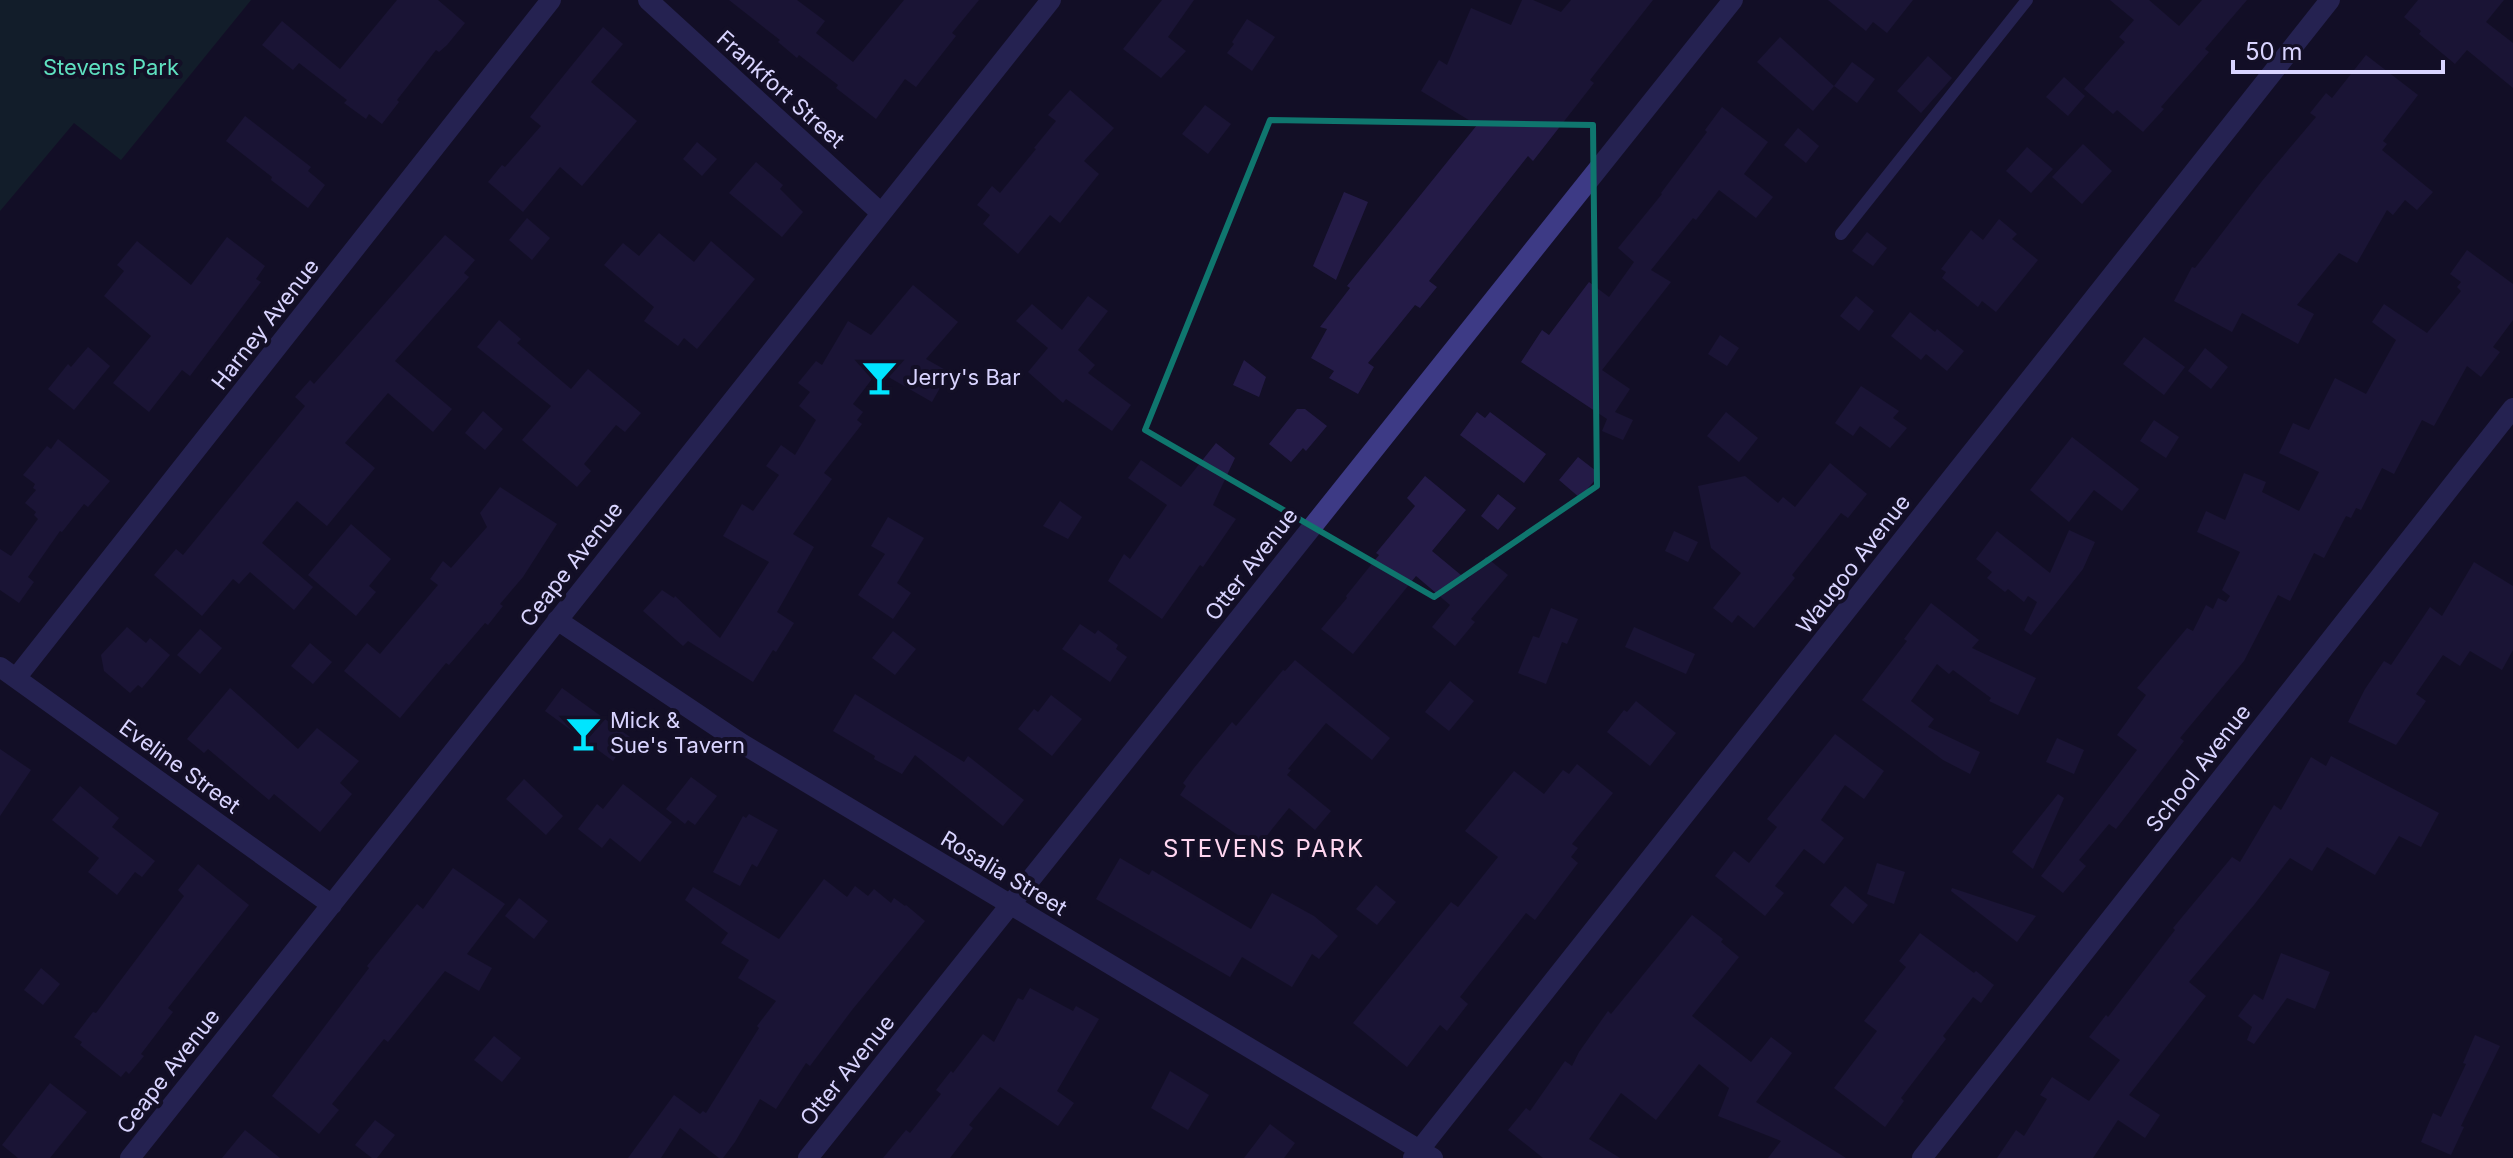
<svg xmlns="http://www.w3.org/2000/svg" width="2513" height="1158" font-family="Inter,sans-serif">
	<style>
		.green { fill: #12302f }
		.building { fill: #241b47 }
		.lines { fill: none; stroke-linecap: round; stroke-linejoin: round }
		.lane { stroke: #3d3a85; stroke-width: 12 }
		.street { stroke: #3d3a85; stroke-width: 20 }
		.marked { fill: none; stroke: #0f766e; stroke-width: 6; stroke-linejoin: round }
		.labels { text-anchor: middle; stroke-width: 8; stroke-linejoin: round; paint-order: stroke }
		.park-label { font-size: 22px; fill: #5fe0c0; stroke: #130f26 }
		.street-label { font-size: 22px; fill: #d9d4ff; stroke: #130f26 }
		.poi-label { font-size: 22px; fill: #d9d4ff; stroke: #130f26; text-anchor: start }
		.neighbourhood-label { font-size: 24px; letter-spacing: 2px; fill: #ffd6f0; stroke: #130f26 }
	</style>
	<rect width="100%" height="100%" fill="#130f26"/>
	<path class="green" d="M0,0H251L121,160L74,123L0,211Z"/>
	<path class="building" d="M397,0H438L465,23L447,45L439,52L436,50L397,100L399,102L382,124L369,114L366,119L344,103L347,100L299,63L293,70L262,45L282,21L340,69Z
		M729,0H797L825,21L816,33L853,62L904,0H979L952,33L956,36L916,87L905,79L876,119L836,88L838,85L799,55L797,58L778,42L780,40Z
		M1162,0H1194L1168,37L1186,51L1161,78L1123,49Z
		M1522,0H1533L1561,12L1571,0H1653L1590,80L1594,83L1533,161L1528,156L1429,281L1437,287L1420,308L1415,305L1368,363L1374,367L1358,394L1329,378L1334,371L1311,358L1327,329L1320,327L1350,288L1347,286L1477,125L1421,91L1439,60L1447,65L1471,8L1511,25Z
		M1828,0H1913L1887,33L1873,22L1866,31Z
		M2110,0H2149L2179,26L2202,0H2247L2205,49L2209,52L2161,107L2164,109L2143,132L2117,110L2113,114L2084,89L2125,42L2119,37L2134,20Z
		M2418,0H2504L2486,22L2513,43V88L2467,50L2455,64L2419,34L2421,31L2404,17Z
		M1247,19L1275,37L1252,71L1227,53L1234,44L1232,42Z
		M603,27L623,44L591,82L637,121L582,186L560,167L523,212L488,182L502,165L505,167L541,126L530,117Z
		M1780,37L1834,86L1813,111L1757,62Z
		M2366,55L2418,95L2383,141L2387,144L2382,150L2433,192L2417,210L2405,200L2393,215L2387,210L2357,263L2339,253L2297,305L2314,314L2298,344L2242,313L2232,332L2174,301L2192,267L2195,268L2262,181L2316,117L2310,113L2326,93L2332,98Z
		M1928,56L1952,78L1921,113L1897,91Z
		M1852,62L1875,79L1857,103L1834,86Z
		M2064,77L2085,96L2068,116L2046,97Z
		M1070,90L1114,128L1084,161L1099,174L1060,223L1050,215L1018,254L983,224L990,215L977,205L992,186L1000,193L1036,149L1034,148L1056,121L1048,115Z
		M1205,105L1231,124L1208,154L1182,134Z
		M1722,107L1768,142L1744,174L1773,197L1756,218L1719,190L1696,220L1693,218L1651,270L1671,282L1602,370L1630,389L1615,412L1633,420L1623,440L1602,431L1607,419L1521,362L1542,330L1549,335L1589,282L1609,297L1634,262L1618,248L1662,194L1661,193L1707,132L1705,130Z
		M245,116L311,167L308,171L325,185L308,208L271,180L272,177L226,141Z
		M1798,128L1819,146L1806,163L1784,145Z
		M697,142L717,159L702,176L683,159Z
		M2083,144L2112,171L2082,204L2052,177Z
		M2027,147L2053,169L2031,193L2006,171Z
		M756,162L783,185L780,189L803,212L782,237L729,193Z
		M1344,192L1368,202L1336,280L1313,266Z
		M527,218L550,238L532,260L509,240Z
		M1999,219L2017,234L2012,239L2038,260L1996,312L1982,301L1978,307L1942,278L1946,272L1941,269L1971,230L1983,240Z
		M1867,232L1887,248L1873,266L1852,251Z
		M659,233L694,262L711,241L755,279L697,349L684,338L678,346L644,321L654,307L604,265L623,243L639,256Z
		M445,235L475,260L464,273L469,277L395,361L452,409L433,432L388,393L345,443L375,468L327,526L297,501L262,543L313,587L294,610L250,572L239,584L233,579L202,616L154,575L176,549L183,555L305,406L295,397L310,380L314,384Z
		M227,237L265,266L256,279L261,282L190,376L182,370L149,412L113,383L151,336L104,296L124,271L117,265L137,241L191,285Z
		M2467,250L2513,284V320L2493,347L2500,352L2481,377L2467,366L2434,426L2422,420L2394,474L2382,468L2361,510L2356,508L2351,518L2346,516L2324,558L2314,553L2290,601L2278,595L2244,661L2180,738L2184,741L2116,829L2109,824L2079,860L2086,866L2063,893L2041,876L2137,750L2117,735L2146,695L2137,688L2187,628L2193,631L2206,605L2213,609L2218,598L2226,602L2230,596L2222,590L2240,552L2197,532L2206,511L2225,520L2244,473L2266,482L2262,492L2299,511L2319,472L2279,453L2293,423L2309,430L2335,378L2366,394L2396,340L2372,322L2384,304L2427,333L2461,291L2457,287L2461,282L2450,274Z
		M913,285L958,322L926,359L949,372L932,402L878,371L853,404L863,412L857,420L862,424L824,473L832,479L793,534L814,547L777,612L794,623L776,652L773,650L753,682L688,641L683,646L643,611L662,590L674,598L675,596L720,638L769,562L723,536L742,504L753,511L779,475L766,466L781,445L795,455L816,420L799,406L810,392L798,383L816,361L822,365L848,321L871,335Z
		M1088,296L1108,311L1078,350L1095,365L1088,373L1131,405L1112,431L1066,399L1063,403L1028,372L1048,348L1016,321L1032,304L1062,330Z
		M1856,296L1874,311L1859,331L1840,316Z
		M1910,312L1935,332L1937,329L1964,351L1947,371L1926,354L1921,360L1891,336Z
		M499,320L521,339L517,343L571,389L588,369L641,413L625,432L616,425L584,464L591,471L577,487L522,440L551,406L477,347Z
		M1720,335L1739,348L1727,366L1708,354Z
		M2144,337L2185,367L2164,395L2123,364Z
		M88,347L110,366L74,410L48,389L68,364L71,367Z
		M2205,348L2228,367L2211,389L2188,371Z
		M1244,360L1266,377L1259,397L1233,385Z
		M1861,386L1899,411L1893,418L1907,428L1890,448L1860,426L1853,436L1835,423Z
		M1297,409H1305L1327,426L1306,451L1303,448L1291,462L1269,444Z
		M483,411L503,429L485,450L465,433Z
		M1477,412L1485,418L1490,412L1546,454L1524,483L1460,435Z
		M1726,412L1758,438L1739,462L1707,436Z
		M2154,420L2179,437L2166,458L2140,441Z
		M2072,437L2139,489L2122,511L2094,490L2069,522L2030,490Z
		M58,439L110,481L88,507L84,504L62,532L60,531L28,577L34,582L19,603L0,590V549L11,556L38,519L34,515L36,512L25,503L36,490L33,488L35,484L23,475L47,446L51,449Z
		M1216,443L1235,458L1213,505L1236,519L1203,567L1200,565L1162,619L1108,581L1124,554L1130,559L1167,505L1128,478L1141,460L1181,487Z
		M1578,457L1600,474L1580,498L1559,480Z
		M1830,463L1867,494L1848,518L1841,513L1792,575L1795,578L1754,628L1738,615L1732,623L1713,608L1741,573L1711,548L1698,486L1745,476L1778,503L1783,497L1795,507Z
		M1425,476L1466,510L1432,551L1467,580L1486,557L1508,575L1471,619L1475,622L1455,646L1432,627L1450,605L1416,576L1353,654L1321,629L1347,598L1346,596L1379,555L1376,553L1415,506L1407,498Z
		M500,487L557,524L523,577L500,604L503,606L488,625L485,623L449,665L446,663L400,718L344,671L367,643L380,654L438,585L430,579L443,561L451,568L487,527L480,513Z
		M1498,494L1516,508L1498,530L1481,516Z
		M1060,501L1082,517L1068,539L1043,526Z
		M888,517L924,538L897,583L911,593L893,619L858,595L885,554L871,546Z
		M351,524L391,559L369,586L376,592L356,616L308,575Z
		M2069,530L2095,542L2083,569L2031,635L2024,630L2037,602L2028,596L2024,602L2008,589L2005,592L1987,578L1992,572L1976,559L1997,531L2050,573Z
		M1674,531L1698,542L1688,562L1665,551Z
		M2474,562L2513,586V650L2502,670L2470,651L2460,666L2443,655L2416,694L2426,701L2396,745L2348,722L2365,689L2384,661L2391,665L2430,607L2442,616Z
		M1931,603L1979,640L1972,648L2036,678L2018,715L1989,701L1991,698L1953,670L1949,674L1937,664L1911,701L1934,719L1928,727L1980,752L1970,774L1943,760L1862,700L1907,641L1904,639Z
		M1551,608L1578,619L1567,644L1562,642L1546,684L1518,673L1533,636L1539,638Z
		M1080,624L1095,634L1098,630L1118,645L1116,649L1127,657L1110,682L1062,649Z
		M127,627L146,643L150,638L170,655L142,688L138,685L130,693L104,671L101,655Z
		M1634,627L1695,654L1686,674L1625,647Z
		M200,629L222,648L200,674L177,655Z
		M893,631L916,649L895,675L872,658Z
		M310,643L332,662L313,684L291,666Z
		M1295,660L1390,738L1372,760L1326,723L1288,769L1291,770L1287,775L1331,811L1315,830L1289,808L1252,854L1235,840L1239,836L1180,795L1186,786L1183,783L1194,768L1232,722L1236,726L1283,670L1285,671Z
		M1450,681L1474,701L1449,731L1425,712Z
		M230,688L298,749L317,728L359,761L340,783L352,794L320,832L274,794L269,800L208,749L204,753L187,739Z
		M562,688L630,737L613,761L545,711Z
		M855,694L964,762L968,756L1024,800L1003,826L915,755L902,774L874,759L875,756L833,731Z
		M1051,695L1082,719L1052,756L1018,729L1034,709L1038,712Z
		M1636,701L1676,733L1650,766L1607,732L1624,710L1627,712Z
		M1835,734L1884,771L1864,799L1845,785L1821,820L1844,838L1824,864L1804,849L1775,886L1784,893L1765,916L1715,876L1734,851L1749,863L1777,827L1767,819Z
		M2057,738L2084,750L2074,774L2046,762Z
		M0,749L31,770L0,816Z
		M2331,756L2439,813L2421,847L2399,836L2375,875L2327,847L2312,871L2290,858L2254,905L2189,982L2206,996L2129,1095L2160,1115L2145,1138L2118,1120L2093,1158H1997L2016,1130L2024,1136L2047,1099L2040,1095L2052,1077L2089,1101L2120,1060L2089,1037L2106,1015L2108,1017L2175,930L2173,928L2232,857L2240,862L2274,805L2281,810L2311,757L2326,766Z
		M1577,764L1613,793L1572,844L1578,848L1571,857L1578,863L1535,920L1526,913L1460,997L1468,1004L1447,1031L1440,1025L1407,1067L1353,1023L1451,902L1458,907L1498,857L1465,831L1514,771L1544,794L1563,770L1569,774Z
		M691,777L717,796L695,825L688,820L685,824L666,809Z
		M524,779L563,816L546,835L506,799Z
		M623,784L672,822L640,862L610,838L602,848L578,829L597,804L603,809Z
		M80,786L119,818L112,827L155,861L142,877L135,872L117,895L88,872L99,858L52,820Z
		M2058,794L2064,798L2033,869L2012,852Z
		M749,814L778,830L757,867L752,864L740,886L713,872L743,816L746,818Z
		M1120,858L1149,875L1152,870L1251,929L1272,893L1314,916L1338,936L1319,959L1312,954L1292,987L1242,957L1230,977L1096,899Z
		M1877,863L1905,872L1894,904L1867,894Z
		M198,864L249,905L168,1008L173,1012L141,1054L144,1056L129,1074L126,1071L121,1077L80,1045L82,1042L74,1037L93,1012L96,1013L184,896L178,890Z
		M453,868L505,904L467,954L492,968L479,991L445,971L388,1042L384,1039L332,1104L339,1110L319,1134L272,1096L369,968L367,966L417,904L423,909Z
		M824,879L847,897L855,886L868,896L874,889L891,903L894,898L905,906L906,905L925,921L852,1010L810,1066L806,1063L776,1109L760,1099L735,1142L723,1158H719L680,1128L661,1158H628L674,1095L700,1114L703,1111L706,1113L759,1028L757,1026L776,1001L738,978L749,960L721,943L728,933L685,900L693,887L779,939Z
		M1376,885L1396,902L1377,925L1356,909Z
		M1845,886L1868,905L1853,924L1830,905Z
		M1952,888L2036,916L2017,942L1951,891Z
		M519,898L548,921L534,939L505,916Z
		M1692,915L1723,939L1721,942L1739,957L1692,1016L1751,1062L1771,1037L1792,1053L1756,1102L1846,1158H1768L1781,1141L1718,1116L1729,1088L1699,1064L1656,1120L1621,1093L1589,1139L1620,1158H1543L1508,1130L1526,1108L1530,1111L1565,1061L1572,1066L1579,1052L1608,1011L1611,1014Z
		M1920,933L1974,973L1976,971L1994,985L1981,1003L1973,997L1943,1036L1946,1039L1901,1098L1904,1101L1885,1127L1834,1088L1877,1031L1864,1021L1906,967L1899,961Z
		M2281,953L2330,972L2315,1009L2287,998L2254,1044L2247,1040L2252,1027L2238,1016L2254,994L2263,1000Z
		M41,968L60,984L43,1005L24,990Z
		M1030,988L1073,1011L1076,1006L1099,1019L1057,1091L1074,1103L1058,1126L1000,1087L969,1125L973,1128L950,1158H883L906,1130L910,1133L941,1094L936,1090L951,1071L953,1073L983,1034L994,1042L1018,998L1023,1000Z
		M2475,1035L2500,1046L2461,1126L2464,1127L2451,1155L2421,1142L2433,1113L2441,1117L2466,1064L2463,1063Z
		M494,1036L521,1058L502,1082L474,1060Z
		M1170,1071L1209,1095L1188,1130L1151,1108Z
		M50,1083L87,1112L50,1158H18L2,1145Z
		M375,1120L395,1135L377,1158H372L355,1145Z
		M1270,1124L1295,1143L1284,1158H1244Z
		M245,1130L280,1158H222Z"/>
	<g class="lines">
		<path class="lane" d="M1841,234L2027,0"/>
		<path class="street" d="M648,0L881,213
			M557,620L741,743L1433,1158
			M0,667L332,905
			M16,678L551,0
			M130,1158L1051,0
			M808,1158L1733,0
			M1413,1158L2330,0
			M1922,1158L2513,408"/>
	</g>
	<path d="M0 0H2513V1158H0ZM1270,120L1593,125L1597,486L1434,597L1145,430Z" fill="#130f26" fill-opacity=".55" fill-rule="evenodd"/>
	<path class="marked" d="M1270,120L1593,125L1597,486L1434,597L1145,430Z"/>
	<defs>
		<symbol id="bar-bare" viewBox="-9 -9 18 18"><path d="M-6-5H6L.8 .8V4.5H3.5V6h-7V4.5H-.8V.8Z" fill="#00e5ff" stroke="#130f26" stroke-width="2.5" paint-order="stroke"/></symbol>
	</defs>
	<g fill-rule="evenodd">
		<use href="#bar-bare" x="854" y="352" width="51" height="51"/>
		<use href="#bar-bare" x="558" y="708" width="51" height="51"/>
	</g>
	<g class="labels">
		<g class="park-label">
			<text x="111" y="75">Stevens Park</text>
		</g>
		<g class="street-label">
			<text transform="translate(781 89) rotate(42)" y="8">Frankfort Street</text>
			<text transform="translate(265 324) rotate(-52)" y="8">Harney Avenue</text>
			<text transform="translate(571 564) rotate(-52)" y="8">Ceape Avenue</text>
			<text transform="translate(1251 564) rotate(-52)" y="8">Otter Avenue</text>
			<text transform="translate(1853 564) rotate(-52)" y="8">Waugoo Avenue</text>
			<text transform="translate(180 766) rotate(36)" y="8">Eveline Street</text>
			<text transform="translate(2198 768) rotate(-52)" y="8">School Avenue</text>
			<text transform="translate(1004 873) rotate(31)" y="8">Rosalia Street</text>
			<text transform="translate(847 1070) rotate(-51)" y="8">Otter Avenue</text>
			<text transform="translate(168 1071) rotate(-52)" y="8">Ceape Avenue</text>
		</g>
		<g class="poi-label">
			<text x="906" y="385">Jerry's Bar</text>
			<text x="610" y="728">Mick &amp;<tspan x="610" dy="25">Sue's Tavern</tspan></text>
		</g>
		<g class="neighbourhood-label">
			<text x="1264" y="857">STEVENS PARK</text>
		</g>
	</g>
	<path d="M2233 60v12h210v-12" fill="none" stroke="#d9d4ff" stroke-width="4"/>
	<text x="2245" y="60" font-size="24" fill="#d9d4ff" stroke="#130f26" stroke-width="6" paint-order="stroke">50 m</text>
</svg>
